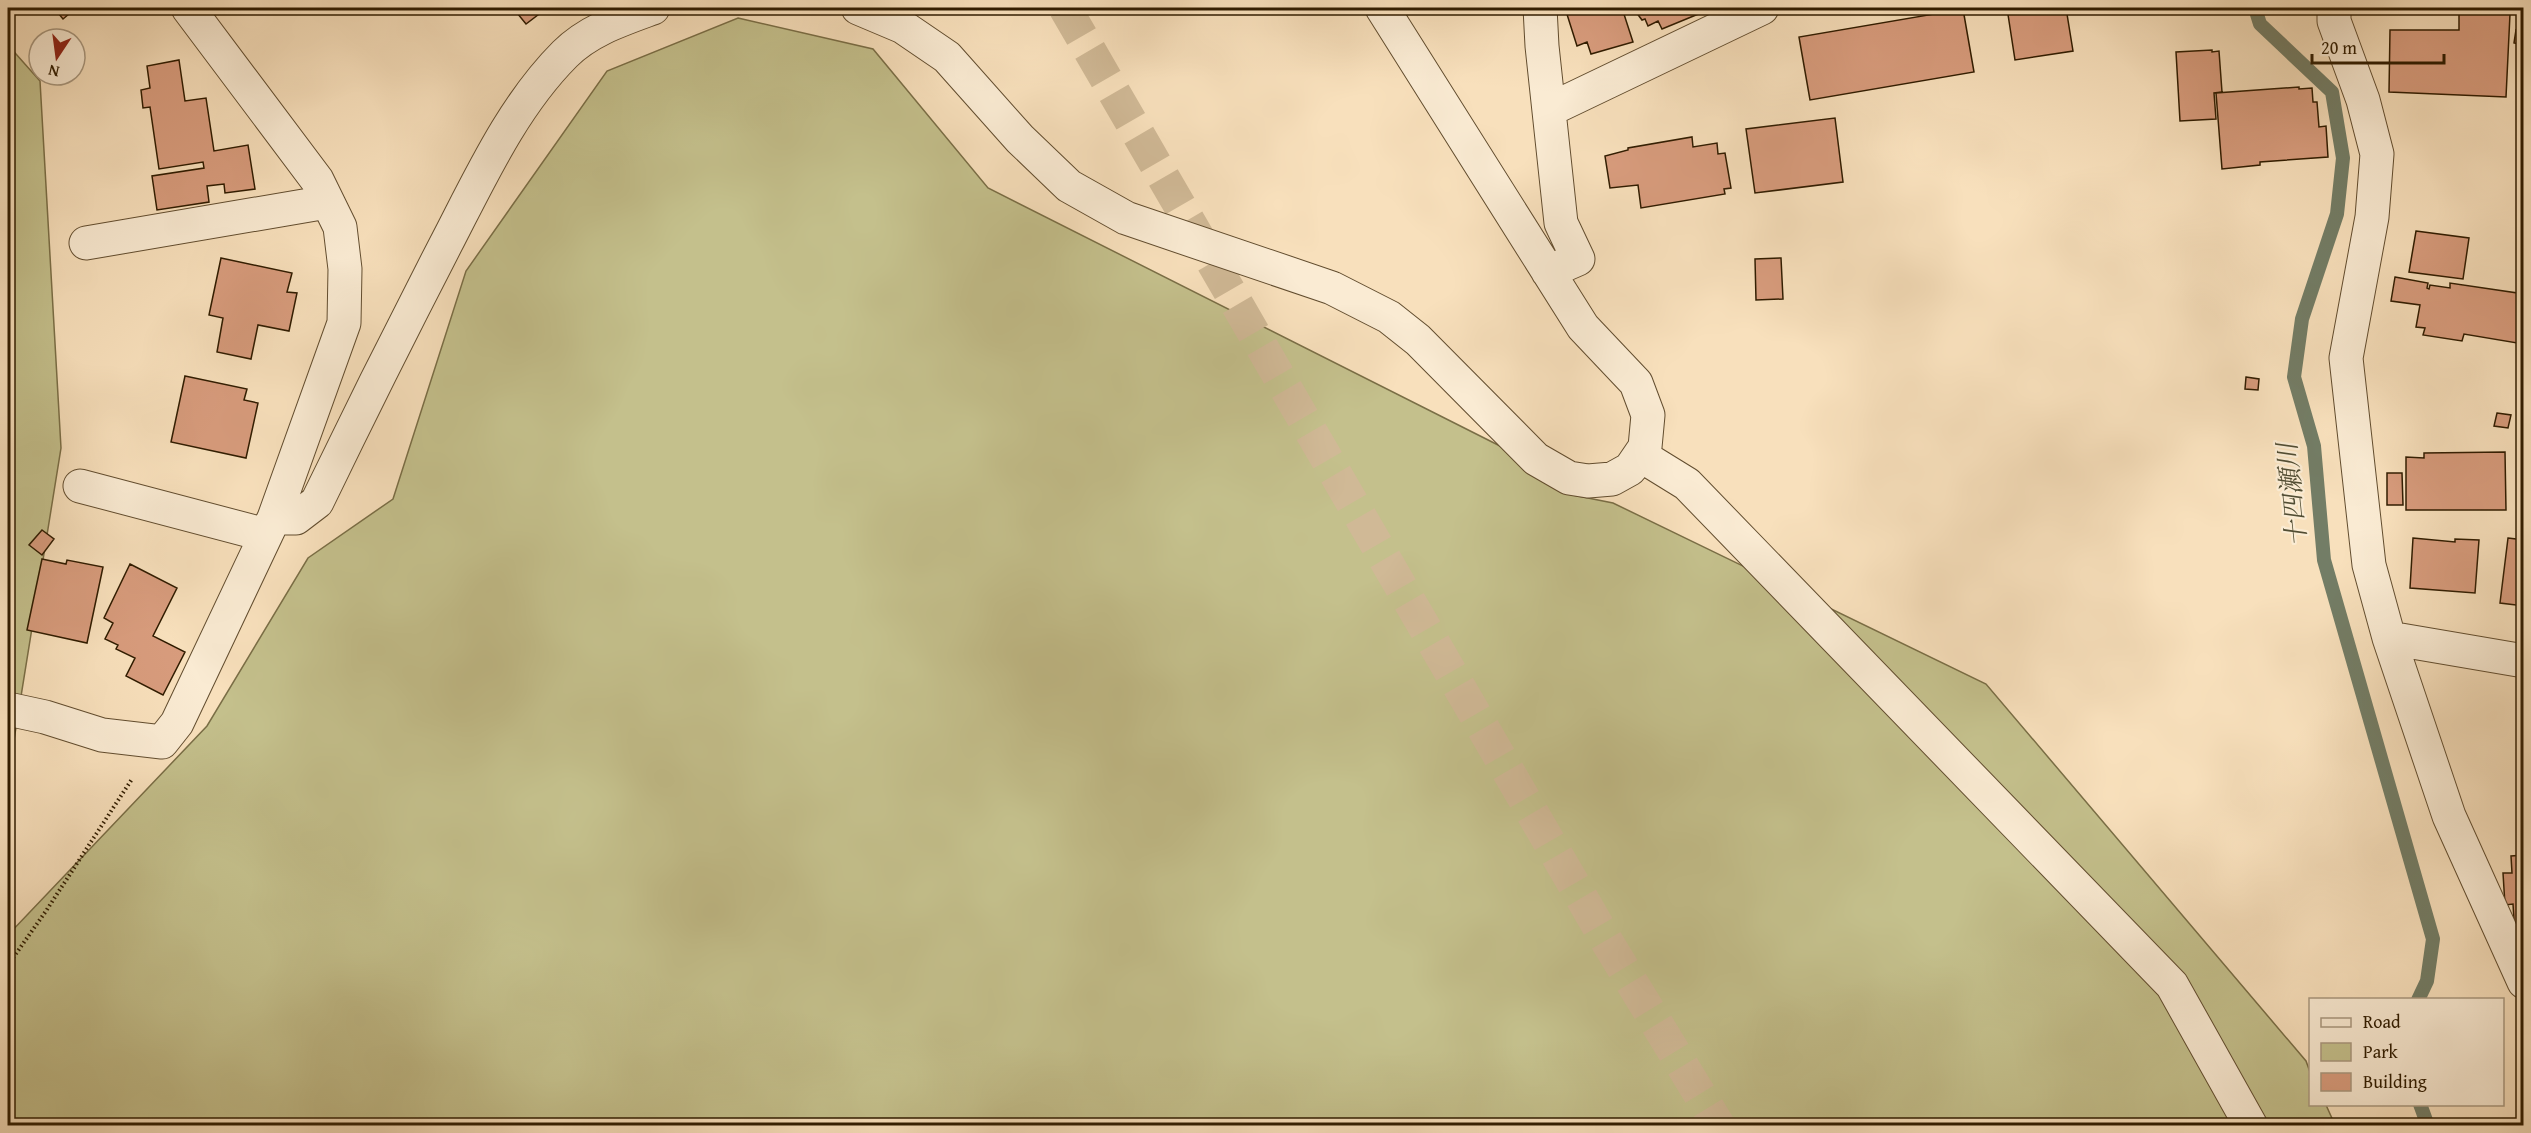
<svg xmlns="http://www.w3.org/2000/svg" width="2531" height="1133" font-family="'Gentium Book Plus','Noto Serif JP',serif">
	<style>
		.green { fill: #c4c08c; stroke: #7a6e46; stroke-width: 1.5 }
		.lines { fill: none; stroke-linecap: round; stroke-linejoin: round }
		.stream { stroke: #737d66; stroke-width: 14 }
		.building { fill: #d89c7d; stroke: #301c00; stroke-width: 1.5 }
		.highway-tunnel { stroke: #d0b996; stroke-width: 33; stroke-dasharray: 33 16; stroke-linecap: butt }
		.minor-casing { stroke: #624d2f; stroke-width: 35 }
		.path { stroke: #301c00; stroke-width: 4; stroke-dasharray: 1.5 3; stroke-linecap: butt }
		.minor { stroke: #faebd3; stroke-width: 33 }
		.labels { text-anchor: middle; stroke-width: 4.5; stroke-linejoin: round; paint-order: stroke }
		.water-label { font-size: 26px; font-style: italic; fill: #514d33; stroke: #faebd3 }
	</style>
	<rect width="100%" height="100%" fill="#f8e0bc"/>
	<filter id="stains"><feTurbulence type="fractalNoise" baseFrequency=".00333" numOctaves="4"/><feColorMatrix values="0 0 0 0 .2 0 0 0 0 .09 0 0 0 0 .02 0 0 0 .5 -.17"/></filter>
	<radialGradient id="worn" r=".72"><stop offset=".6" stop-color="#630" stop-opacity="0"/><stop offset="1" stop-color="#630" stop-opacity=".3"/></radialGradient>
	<path class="green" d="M738,18L873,49L988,188L1502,447L1573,495L1613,503L1986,684L2306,1061L2310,1072V1104L2326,1105L2335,1125H8V935L207,726L308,558L393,499L466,271L607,71Z
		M8,45L40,81L61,448L8,777Z"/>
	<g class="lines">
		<path class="stream" d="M2255,8L2260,24L2332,92L2343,158L2337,214L2302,319L2294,377L2314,446L2324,560L2433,939L2427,981L2418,1000
			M2420,1104L2428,1126"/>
	</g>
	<path class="building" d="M54,8H76L63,19Z
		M513,8H547L526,24Z
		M1495,8H1520L1519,14Z
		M1565,8H1622L1633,42L1591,54L1587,42L1577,46Z
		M1633,8H1713L1662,29L1658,21L1648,26L1645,19L1642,20Z
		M2007,8H2066L2073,51L2015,60Z
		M2520,8H2524V45L2514,43L2516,30L2518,31Z
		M1963,9L1974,72L1810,100L1799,37Z
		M2459,12L2510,14L2506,97L2389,92L2390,30H2459Z
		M2212,50V52L2219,51L2222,92L2214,93L2216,119L2180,121L2176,52Z
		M179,60L185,101L206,98L214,151L248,145L255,189L225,193L224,184L207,186L209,202L157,210L152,176L204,168L203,162L159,169L150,107L143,108L141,90L150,88L147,66Z
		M2299,87V89L2312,88L2313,102H2317L2319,127L2326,126L2328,157L2260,162V165L2222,169L2216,93Z
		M1835,118L1843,182L1755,193L1746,129Z
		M1692,137L1693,147L1717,143L1718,154L1725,153L1731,188L1724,189L1725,194L1641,208L1638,185L1610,188L1605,156L1628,150V148Z
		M2416,231L2469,238L2463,279L2409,272Z
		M221,258L292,273L287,292L297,293L289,331L258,325L251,359L217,352L223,318L209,315Z
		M1781,258L1783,299L1756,300L1755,259Z
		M2395,277L2428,283L2427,288L2429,289L2430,285L2450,288V283L2524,294L2517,343L2464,334L2462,341L2423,335L2425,328L2416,327L2420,305L2391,301Z
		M185,376L247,389L244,400L258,403L246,458L171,442Z
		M2246,377L2259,379L2258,390L2245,389Z
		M2497,413L2511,415L2508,428L2494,426Z
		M2505,452L2506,510H2406V457L2424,458V453Z
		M2387,473H2402L2403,505H2387Z
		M42,530L54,539L42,555L29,545Z
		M2413,538L2455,542V539L2479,540L2475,593L2410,588Z
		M2508,538L2524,540V606L2500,603Z
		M42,559L66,564L67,560L103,567L87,643L27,630Z
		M130,564L177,588L153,636L185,652L163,695L126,676L135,658L116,649L118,645L105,639L113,623L104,618Z
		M2524,855V966L2517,967L2513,904L2505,905L2503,873H2512L2511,856Z"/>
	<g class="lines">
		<path class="highway-tunnel" d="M1065,8L1609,945L1719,1126"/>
		<defs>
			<path id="minor" d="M858,8L903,27L947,57L1020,139L1069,186L1126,218L1332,288L1389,317L1418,340L1536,459L1569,478L1588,481L1612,479L1630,469L1645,447L1648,415L1636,383L1583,327L1382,8
				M1540,8L1542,46L1561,223L1578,259L1548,272
				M2334,8V21L2363,100L2377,154L2372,217L2346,358L2369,565L2389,638L2449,816L2524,982
				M1549,110L1762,8
				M86,243L327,202
				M1640,455L1687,484L2172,985L2251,1126
				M80,486L266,535
				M274,518H296L317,502C360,413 404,325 449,238C482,174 514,105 565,54C589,30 623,19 653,8
				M2389,638L2524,661
				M8,709L45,717L102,735L162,742L177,723L274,518L344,323L345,269L340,227L317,180L188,8"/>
		</defs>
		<use href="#minor" class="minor-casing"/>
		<path class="path" d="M8,965L46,911L132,779"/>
		<use href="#minor" class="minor"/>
	</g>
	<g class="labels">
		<g class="water-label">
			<text transform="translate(2292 495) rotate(-96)" y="9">十四瀬川</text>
		</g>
	</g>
	<rect width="2531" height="1133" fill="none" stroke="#f8e0bc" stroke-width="30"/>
	<rect x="9" y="9" width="2513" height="1115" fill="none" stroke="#301c00" stroke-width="3"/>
	<rect x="15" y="15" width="2501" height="1103" fill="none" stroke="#301c00" stroke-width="1.5"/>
	<rect x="2309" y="998" width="195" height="108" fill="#faebd3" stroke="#a9987f" stroke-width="1.5"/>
	<rect x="2321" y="1018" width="30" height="9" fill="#faebd3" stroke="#a9987f" stroke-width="1.5"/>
	<text x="2363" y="1028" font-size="18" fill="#301c00">Road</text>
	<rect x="2321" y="1043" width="30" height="18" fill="#c4c08c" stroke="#a9987f" stroke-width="1.5"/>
	<text x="2363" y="1058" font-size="18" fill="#301c00">Park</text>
	<rect x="2321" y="1073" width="30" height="18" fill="#d89c7d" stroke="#a9987f" stroke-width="1.5"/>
	<text x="2363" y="1088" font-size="18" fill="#301c00">Building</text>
	<g transform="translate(57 57) rotate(193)"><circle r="28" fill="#faebd3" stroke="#a9987f" stroke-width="1.5"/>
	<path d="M0-4.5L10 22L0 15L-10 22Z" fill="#8f2418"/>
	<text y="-9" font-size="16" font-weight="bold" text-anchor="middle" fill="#301c00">N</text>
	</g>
	<path d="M2312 54v9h132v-9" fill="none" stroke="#301c00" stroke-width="3"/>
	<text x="2321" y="54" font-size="18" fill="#301c00" stroke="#faebd3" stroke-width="4.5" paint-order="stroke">20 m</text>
	<rect width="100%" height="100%" filter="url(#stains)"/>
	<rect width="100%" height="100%" fill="url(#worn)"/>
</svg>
